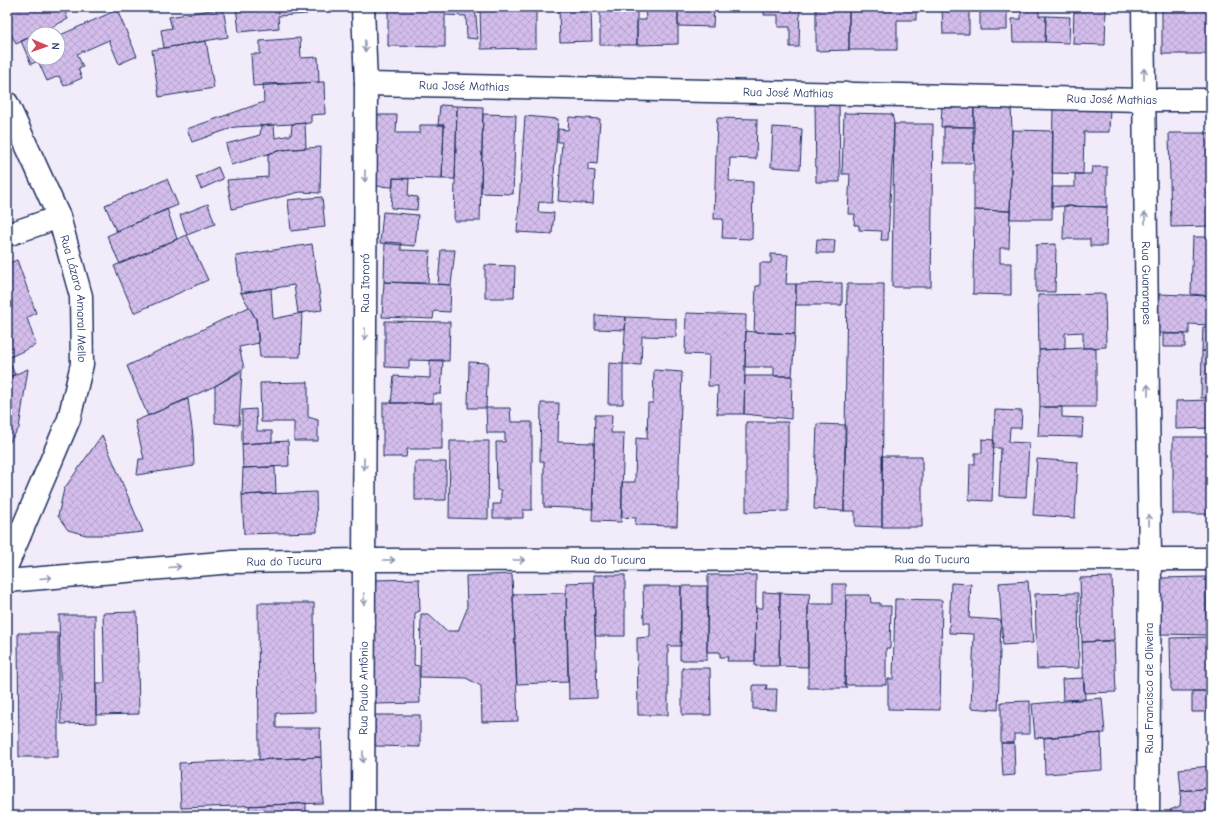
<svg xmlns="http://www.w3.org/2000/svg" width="1218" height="823" font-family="'Comic Neue',sans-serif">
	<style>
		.building { fill: url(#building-cross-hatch); stroke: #1b2f5e }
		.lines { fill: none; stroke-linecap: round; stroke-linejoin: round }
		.minor-casing { stroke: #1b2f5e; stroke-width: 25 }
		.major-casing { stroke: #1b2f5e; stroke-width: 25 }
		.minor { stroke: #fff; stroke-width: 22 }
		.major { stroke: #fff; stroke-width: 22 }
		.oneway { stroke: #8d97ae }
		.labels { text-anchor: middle; stroke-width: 3; stroke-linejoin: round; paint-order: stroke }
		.street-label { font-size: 12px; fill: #1b2f5e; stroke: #fff }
	</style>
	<defs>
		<pattern id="building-cross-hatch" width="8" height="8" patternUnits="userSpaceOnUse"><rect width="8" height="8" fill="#d4bdec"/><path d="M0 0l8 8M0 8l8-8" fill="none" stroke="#b5a3cd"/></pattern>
	</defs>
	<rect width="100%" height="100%" fill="#f2ebf9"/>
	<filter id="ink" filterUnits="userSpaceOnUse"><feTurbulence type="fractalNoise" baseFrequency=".025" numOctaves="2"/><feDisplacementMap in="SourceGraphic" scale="8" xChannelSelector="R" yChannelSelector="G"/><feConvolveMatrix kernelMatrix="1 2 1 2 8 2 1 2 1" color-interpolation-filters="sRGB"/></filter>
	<g filter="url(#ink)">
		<path class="building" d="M7,7H63L68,19L16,44L7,25Z
			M236,7H306L307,14L278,16L279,28L239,32Z
			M388,7H475L478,39L467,38L466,16L445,15V47L388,46Z
			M480,7H536V48L481,49Z
			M559,7H591L592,41L560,42Z
			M600,7H637V45H600Z
			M645,7H678V44L637,45V20H646Z
			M678,7H714L713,27L678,26Z
			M764,7H800L799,47H790V27H778V15H764Z
			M816,7H849V50L816,51Z
			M849,7H916V20H897V50H849Z
			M942,7H969V34H943Z
			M985,7H1007V30H980V12H985Z
			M1021,7H1039V16H1046L1045,42H1013L1012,19H1021Z
			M1074,7H1106L1105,45L1073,44Z
			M1162,7H1211V54H1162Z
			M223,8L228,37L164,48L161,30L172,28L169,17Z
			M117,10L137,56L119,64L109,40L77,54L83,67L78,69L82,78L64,86L59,76L47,81L38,61L31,64L21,41L34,35V58H58V36Z
			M1046,16L1070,17L1069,43L1045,42Z
			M48,29L49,34H37Z
			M300,38L301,58L318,57L319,82L253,86L251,54H260V41Z
			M206,41L214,88L159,97L152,50Z
			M324,82L325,114L311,115V123L235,127L192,142L187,129L264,102L263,84Z
			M815,102H839L840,182H816Z
			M942,104L974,105L973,127H941Z
			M440,105L457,106L455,179H442L444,125H438Z
			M974,105L1011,106L1012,130L1010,211L974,210Z
			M1053,105L1110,107L1109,132H1084L1083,174L1052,173Z
			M457,106L483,107L480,221H454Z
			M844,113L892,114L894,124L888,240H881L882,231L859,230V225H854L855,214H848L850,174H842Z
			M483,114L516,115L513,194L481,193Z
			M376,115H397L396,133H420V125H444L442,179L393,178V187L375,186Z
			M525,116L558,119L552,203L539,202L538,212L554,213L552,234L517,232Z
			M569,117L600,119L597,164L588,163V170L595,171L593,204L558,201L562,142H558V129L568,130Z
			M717,118L757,119L756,159L730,158L729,181L753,182L752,239L722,238L723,219H714Z
			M305,123L306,148L281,150L231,165L226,144L260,135L261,126L274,125L275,138L291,135L292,124Z
			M894,124H933L931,287H892Z
			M944,126L973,127L974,163H944Z
			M773,127L802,129L800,169L771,167Z
			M1012,130L1053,131L1052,219H1010Z
			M1169,133H1211V226L1171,227Z
			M321,147L320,193L300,192L232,209L227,180L268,177V154L281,150Z
			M218,167L223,179L201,189L196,177Z
			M1092,167H1107V207L1064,206L1052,207V187H1075V174H1091Z
			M393,178L409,179L408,196L418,197L417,210L391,208Z
			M167,179L178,205L116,231L105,205Z
			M322,197L325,227L291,231L288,200Z
			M208,204L215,224L187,235L180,215Z
			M1064,206L1107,207L1106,246H1090V239H1063Z
			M167,209L177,239L120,264L107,236Z
			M974,210L1010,211L1009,248H1000V263H1011V295L973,294Z
			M383,212L418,215L415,246L380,243Z
			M187,235L208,280L134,313L114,266Z
			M1193,237H1211V296L1191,294Z
			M817,239L835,240L834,253H816Z
			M385,242L401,243V250L430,251L428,283L384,282Z
			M312,244L322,310L298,313L294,285L241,293L236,256Z
			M1056,244L1055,292H1036V245Z
			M441,250H455L451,285L438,284Z
			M771,254L788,255L786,284H796L795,334L754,332L756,286H760V263H771Z
			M17,260L36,313L27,318L36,345L8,358L15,375L7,378V264Z
			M485,265L515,266L514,298H485Z
			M384,282L451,285L450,312L434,311L433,319L382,317Z
			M842,283V305H796V284Z
			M847,284H884L882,527L855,526V511H844Z
			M271,288L273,319L302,313L300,357H260L256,319L241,293Z
			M1105,294L1106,347L1083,348V332L1065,333V349L1039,350L1038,295Z
			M1159,294L1210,296L1209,325L1189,324V334L1158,333Z
			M249,307L256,319L259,343L239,347L244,368L215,386L148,416L127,366Z
			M686,313L746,315L744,414H717L718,386H708L709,355L685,354Z
			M595,315L626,317L625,330L595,329Z
			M626,317L676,319V337L642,336L641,365L623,364Z
			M385,321L450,322L449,361L409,360V368L385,367Z
			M1203,327H1211V351H1202Z
			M746,331L754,332L795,334L792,376H774V367H745Z
			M1163,334H1185V347H1163Z
			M1083,348H1096V407H1040L1039,350Z
			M1202,351H1211V398H1201Z
			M430,360H443L441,394H433V403H391L394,376L430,378Z
			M469,362L488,363L486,408H468Z
			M609,363L623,364V404H608Z
			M28,369L19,428L7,446V378Z
			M654,370L682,372L677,526L635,525L636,518L622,517V482H635L636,438L647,439L648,403H653Z
			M242,371L239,425L215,423V386Z
			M745,376H792L791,419L744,414Z
			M308,382V417L318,420V441H294V422H261L260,383Z
			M188,399L193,436L194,466L137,475L139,459H144L135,421Z
			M1211,400V428L1176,429V401Z
			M383,403H442V449H407L406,457H383Z
			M541,403H559L558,442L594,443L593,509L544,507V462L540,461Z
			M1040,407H1062V417L1083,418L1082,437L1038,436Z
			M486,408H510L511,422H532V510H523V518H493V504H501V490H497L496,442H505V433H487Z
			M256,409L257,431H272V442L242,444V410Z
			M995,410L1022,411L1021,428H1010L1009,442L1029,443L1026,497L999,496L1001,448H993Z
			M595,415H612L611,433H624L621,522L592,521Z
			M746,422H788V511L746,512Z
			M817,424L846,425L844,511L814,509Z
			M102,435L143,532L113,535H86L68,530L58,516L64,489Z
			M1173,437H1211V514H1173Z
			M982,439L994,440L992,501L969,500L970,464H975V453H982Z
			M288,441L289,466L243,468L242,444Z
			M450,441H489L488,519L449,518Z
			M882,456H922V527H882Z
			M1037,459L1078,462L1075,518L1033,515Z
			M415,462H446V500H415Z
			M275,467L276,493L242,495L243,468Z
			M316,492L317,532L244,534L242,495Z
			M512,574L518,721L482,722L481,686L466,678L420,677L421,614H428L446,631H458L467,609L466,576Z
			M594,575H625V636H595Z
			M708,575H756L755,661H727L728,657H720V652H707Z
			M1112,577L1114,640L1082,642L1080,578Z
			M1206,577V635L1161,634V578Z
			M419,579L420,611L415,613L414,665L419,666L420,703L376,704L373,580Z
			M1028,581L1033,643L1003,645L999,583Z
			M594,582L597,698L569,699L566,583Z
			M951,583L971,584L969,618L1001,620L998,710L971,708L974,634L949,633Z
			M833,584H846L845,685L847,688H808V604H833Z
			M643,586H681V646H668V715H638L637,638L650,637V623H644Z
			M681,586H707V660H680Z
			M763,592L780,593L779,666H755L756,608H763Z
			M566,593L568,682L517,684L513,594Z
			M780,593L810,594L808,604V667L779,666Z
			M1078,593L1079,668L1037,669L1035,594Z
			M846,595H870L871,603H880V606H891L890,648H886V685H845Z
			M895,599L942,600L940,710L888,709V679H893Z
			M258,603H314L315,712L276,713V728H320L321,757L259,760Z
			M137,612L139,714L96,715V683H105L103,613Z
			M59,615H95L96,723L61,724Z
			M18,633H58V757H19Z
			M1211,637V691H1171L1170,638Z
			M1114,641L1116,692L1084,693L1082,642Z
			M7,652L8,692H7Z
			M682,668H710L711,715H682Z
			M1084,678L1085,699L1063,700L1062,679Z
			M753,685H767L766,689H777L776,710L753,709Z
			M1192,691H1211V712H1192Z
			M1102,698L1105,733L1035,738L1032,704Z
			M1030,701V734H1014V743H1001V702Z
			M375,715H420V747L375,746Z
			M1101,733L1102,770L1045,774L1044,738Z
			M1001,743H1014L1015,775L1003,776Z
			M1209,745H1211V788L1181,791L1179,769L1211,766Z
			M321,757L323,803L181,808L179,763Z
			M1211,788V816H1171L1170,810L1180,806L1181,791Z
			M306,803V816H250L249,806Z
			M1102,812V816H1048V813Z"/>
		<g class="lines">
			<defs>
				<g id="minor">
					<path id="s1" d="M1143,7L1150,559L1148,816"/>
					<path id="s2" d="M366,84L1144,100H1211"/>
					<path id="s3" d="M7,103L59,217L81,296L82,364L69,419L7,565"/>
					<path d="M7,235L59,217"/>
					<path id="s4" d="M363,816L366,84L363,7"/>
				</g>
				<g id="major">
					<path id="s5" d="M7,581L233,562L364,560L1211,559"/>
				</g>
			</defs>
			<use href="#minor" class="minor-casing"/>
			<use href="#major" class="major-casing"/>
			<use href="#minor" class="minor"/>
			<use href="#major" class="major"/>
		</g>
		<defs><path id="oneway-shaft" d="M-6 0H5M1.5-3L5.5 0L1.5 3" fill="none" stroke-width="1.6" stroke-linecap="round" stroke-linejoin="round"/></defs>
		<g class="oneway">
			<use href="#oneway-shaft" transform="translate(365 46) rotate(88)"/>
			<use href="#oneway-shaft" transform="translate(1144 74) rotate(-90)"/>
			<use href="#oneway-shaft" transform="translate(365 176) rotate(90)"/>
			<use href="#oneway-shaft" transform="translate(1145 218) rotate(-91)"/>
			<use href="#oneway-shaft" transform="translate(365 334) rotate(90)"/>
			<use href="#oneway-shaft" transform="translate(1148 390) rotate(-91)"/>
			<use href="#oneway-shaft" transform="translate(364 464) rotate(90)"/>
			<use href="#oneway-shaft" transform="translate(1149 520) rotate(-91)"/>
			<use href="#oneway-shaft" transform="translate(389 560)"/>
			<use href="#oneway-shaft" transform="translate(519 560)"/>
			<use href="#oneway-shaft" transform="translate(175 567) rotate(-5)"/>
			<use href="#oneway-shaft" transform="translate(46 578) rotate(-5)"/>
			<use href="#oneway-shaft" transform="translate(364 599) rotate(90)"/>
			<use href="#oneway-shaft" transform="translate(363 757) rotate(90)"/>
		</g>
	</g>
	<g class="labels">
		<g class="street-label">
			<text dy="4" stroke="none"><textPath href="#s2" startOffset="98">Rua José Mathias</textPath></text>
			<text dy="4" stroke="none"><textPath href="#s2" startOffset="422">Rua José Mathias</textPath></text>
			<text dy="4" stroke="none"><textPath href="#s2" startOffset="746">Rua José Mathias</textPath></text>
			<text dy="4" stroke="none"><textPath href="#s4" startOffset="533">Rua Itororó</textPath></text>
			<text dy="4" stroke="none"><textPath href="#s1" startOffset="276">Rua Guararapes</textPath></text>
			<text dy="4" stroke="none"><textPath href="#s3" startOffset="209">Rua Lázaro Amaral Mello</textPath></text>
			<text dy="4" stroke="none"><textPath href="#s5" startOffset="926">Rua do Tucura</textPath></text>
			<text dy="4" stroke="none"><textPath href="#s5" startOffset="602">Rua do Tucura</textPath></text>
			<text dy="4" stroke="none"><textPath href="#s5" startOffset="278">Rua do Tucura</textPath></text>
			<text dy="4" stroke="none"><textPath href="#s4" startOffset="128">Rua Paulo Antônio</textPath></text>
			<text transform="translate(1149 688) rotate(-90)" y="4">Rua Francisco de Oliveira</text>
		</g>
	</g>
	<rect width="1218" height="823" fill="none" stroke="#fff" stroke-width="24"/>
	<rect x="12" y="12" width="1194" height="799" fill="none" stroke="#1b2f5e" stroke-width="1.5" filter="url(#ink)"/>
	<g transform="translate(46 46) rotate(92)"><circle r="19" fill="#ffffff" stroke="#a4acbf"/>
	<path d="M0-3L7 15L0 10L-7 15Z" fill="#d1495b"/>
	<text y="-6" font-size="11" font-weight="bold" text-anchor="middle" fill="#1b2f5e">N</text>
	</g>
</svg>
